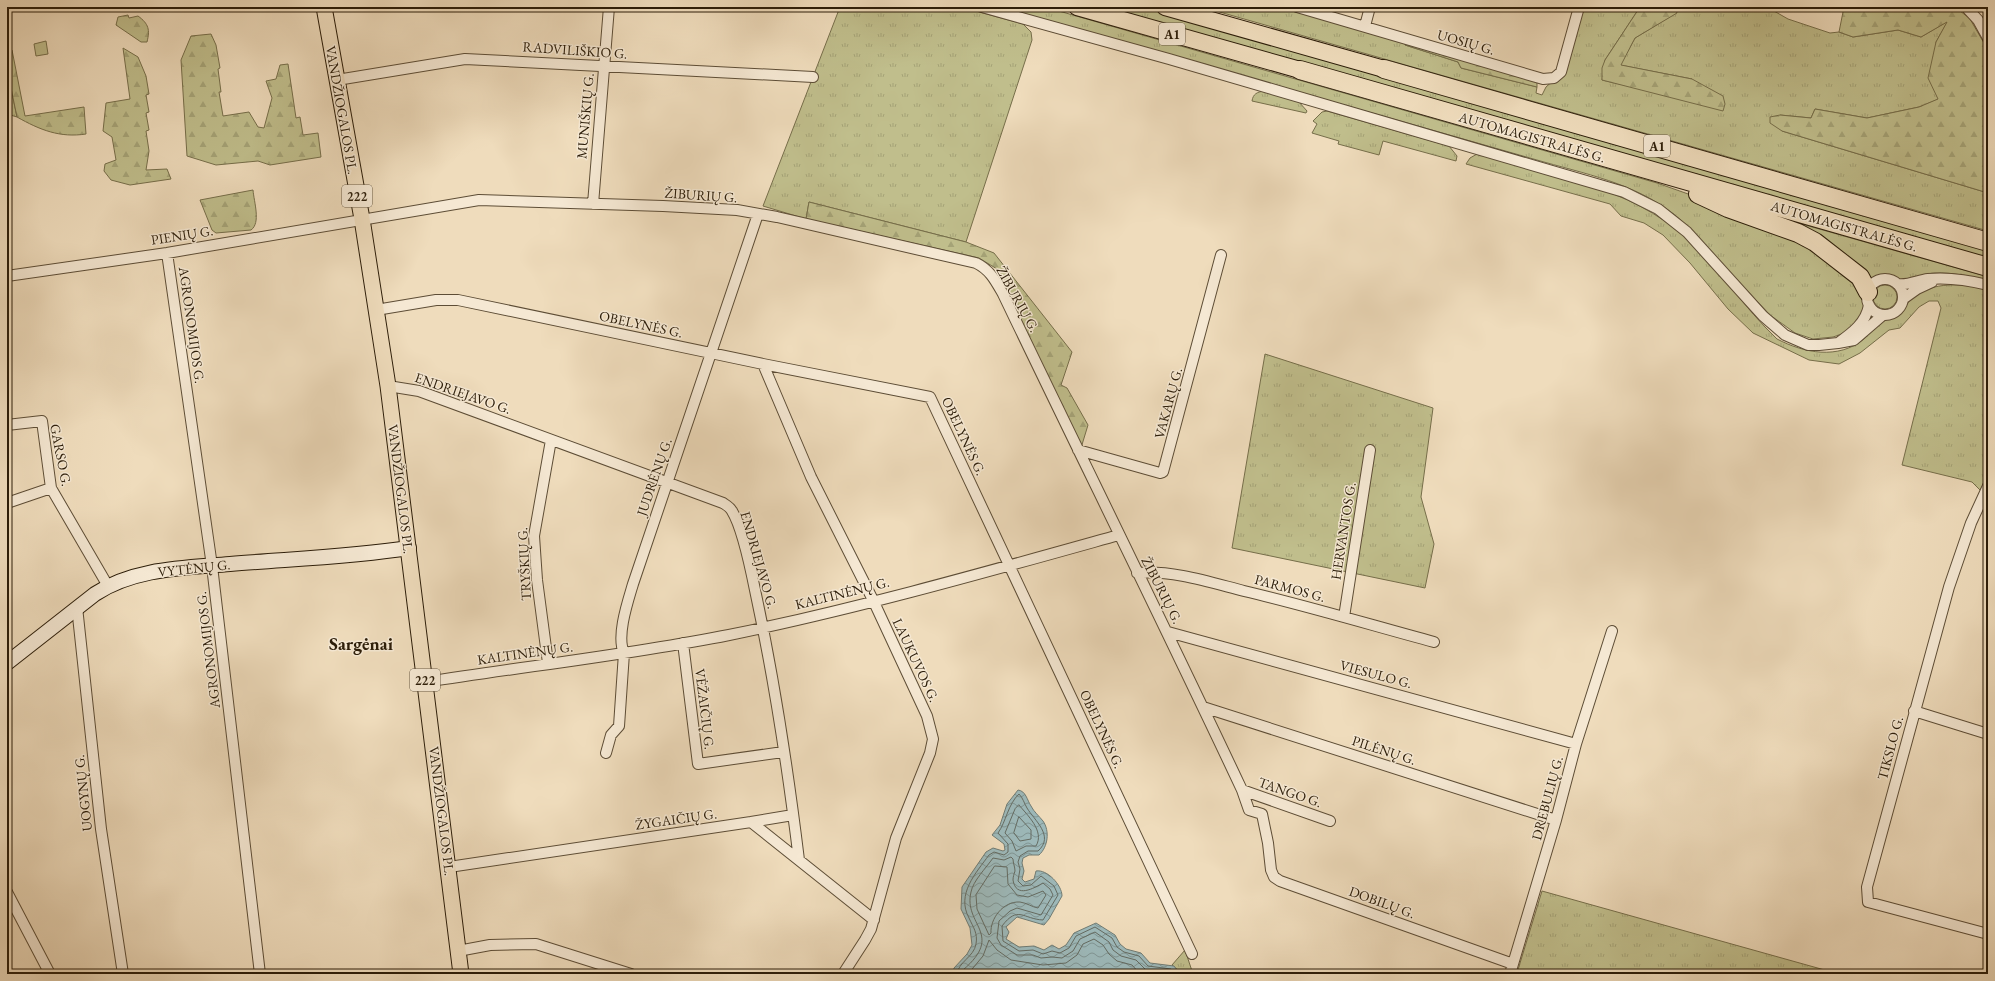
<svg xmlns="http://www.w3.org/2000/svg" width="1995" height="981" font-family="'EB Garamond',serif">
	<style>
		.grass { fill: url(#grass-tufts); stroke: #766e4a }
		.forest { fill: url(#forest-firs); stroke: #766e4a }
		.pitch { fill: #c0be8c; stroke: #766e4a }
		.water { fill: url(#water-waves); stroke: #707b73 }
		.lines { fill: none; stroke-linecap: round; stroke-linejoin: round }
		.shore { stroke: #646b62; stroke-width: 1 }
		.minor-casing { stroke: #5d4d36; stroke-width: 12 }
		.secondary-casing { stroke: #2c1d09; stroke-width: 16 }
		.primary-casing { stroke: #2c1d09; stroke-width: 17 }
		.trunk-casing { stroke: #2c1d09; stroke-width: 18 }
		.motorway-casing { stroke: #2c1d09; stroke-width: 20 }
		.minor { stroke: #f5e8d3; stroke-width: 10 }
		.secondary { stroke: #f5e8d3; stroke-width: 14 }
		.primary { stroke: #efdcbc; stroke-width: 15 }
		.trunk { stroke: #efdcbc; stroke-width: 16 }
		.motorway { stroke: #efdcbc; stroke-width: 18 }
		.labels { text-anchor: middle; stroke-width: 3; stroke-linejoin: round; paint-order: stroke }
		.shield { fill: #f5e8d3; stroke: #685a46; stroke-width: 1 }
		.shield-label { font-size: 13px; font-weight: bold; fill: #2c1d09 }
		.street-label { font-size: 14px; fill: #2c1d09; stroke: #f5e8d3 }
		.district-label { font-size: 18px; font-weight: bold; fill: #2c1d09; stroke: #f5e8d3 }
	</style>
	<defs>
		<pattern id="grass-tufts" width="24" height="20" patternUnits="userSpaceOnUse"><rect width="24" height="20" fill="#c0be8c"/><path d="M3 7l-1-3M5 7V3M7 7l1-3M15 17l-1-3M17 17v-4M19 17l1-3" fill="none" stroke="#a5a377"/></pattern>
		<pattern id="forest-firs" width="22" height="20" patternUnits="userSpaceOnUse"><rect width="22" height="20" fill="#c0be8c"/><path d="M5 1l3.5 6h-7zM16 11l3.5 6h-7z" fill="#a5a377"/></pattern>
		<pattern id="water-waves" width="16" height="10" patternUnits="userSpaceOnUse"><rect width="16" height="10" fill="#9db9ba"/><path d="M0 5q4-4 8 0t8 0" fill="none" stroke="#809695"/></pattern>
	</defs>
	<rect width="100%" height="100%" fill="#efdcbc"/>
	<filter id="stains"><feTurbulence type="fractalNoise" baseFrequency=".005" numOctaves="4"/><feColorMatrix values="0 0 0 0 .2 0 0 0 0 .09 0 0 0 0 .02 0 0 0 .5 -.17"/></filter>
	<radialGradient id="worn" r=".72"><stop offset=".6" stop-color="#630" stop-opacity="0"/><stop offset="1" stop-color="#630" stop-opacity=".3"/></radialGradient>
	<path class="grass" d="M840,7H961L1023,24L1031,32L1032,40L966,242L809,202L806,219L763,206Z
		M1000,7H1045L1657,183L1691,195L1786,232L1857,279L1865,297V308L1860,321L1842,334L1833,337L1813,339L1795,333L1770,315L1682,221C1643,186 1594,176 1544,162Z
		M1102,7H1147L1988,247V261Z
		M1202,7H1290L1406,42L1405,45L1458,62L1461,68L1537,87L1536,93L1542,95L1546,87L1565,70L1583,7H1640L1605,60L1602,80L1628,86L1692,79L1620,65L1635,38L1676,13L1675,7H1767L1788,19L1830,33L1839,32L1853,37L1898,30L1921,37L1948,21L1936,42L1939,99L1919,107L1867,118L1815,109L1811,118L1780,115L1782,131L1988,193V231Z
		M7,69L17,117L7,114Z
		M1264,91L1299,102L1307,111L1306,113L1252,101C1253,94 1257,92 1264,91Z
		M1327,111L1449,146L1457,156L1456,161L1383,141L1379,155L1338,144L1339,141L1312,133L1317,124L1313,121L1322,112Z
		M1477,154C1547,174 1631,187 1686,238C1719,268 1744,308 1777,339C1804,353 1838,360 1864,339C1870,334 1875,326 1882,322C1888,318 1895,318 1901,313C1905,309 1907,303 1912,298C1932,281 1965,283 1988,290V477L1980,490L1972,482L1902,465L1941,308L1938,301H1929L1919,307L1900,328L1889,330L1860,353L1839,364L1809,360L1753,333L1728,309L1690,263L1663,235L1644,223L1621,216L1610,204L1466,164L1470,158Z
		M1728,203L1988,277V281C1971,277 1953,272 1935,273C1926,273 1917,279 1908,280C1892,282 1886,269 1869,281Z
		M1873 297a12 12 0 1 1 24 0a12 12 0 1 1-24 0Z
		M1265,354L1433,408L1421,497L1434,544L1425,588L1232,548Z
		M1542,891L1839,974H1519L1517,973Z
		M1185,950L1192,971H1203V974H1180L1179,971L1172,965Z"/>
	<path class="forest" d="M1640,7H1675L1677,13L1635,38L1621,65L1692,79L1723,96L1725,104L1723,111L1602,80V68L1605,60Z
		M1844,7H1948L1959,10L1970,19L1988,50V193L1782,131L1770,123V117L1780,115L1811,118L1815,109L1867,118L1919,107L1938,99L1928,78L1936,42L1947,22L1921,37L1898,30L1853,37L1839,32Z
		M128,15L129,18L138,16C149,24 150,30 147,42H141L116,25L118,17Z
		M211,34L216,45L220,68L218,69L221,92H219L223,116L249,112L258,127L264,128L272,98L266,81L276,79L280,65L288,64L296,118L300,117L303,135L318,133L321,157L270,165L258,161L216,165L187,156L181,60L191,36Z
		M1406,42L1537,81V87L1461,68L1458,62L1405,45Z
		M123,48L138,57L146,76L149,94L146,95L149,112L146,113L149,130L146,131L149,151L146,170L167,169L171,179L130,185L111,180L104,171L105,164L116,160L112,137L103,131L106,103L130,99Z
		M12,50L25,116L84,107L86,134C60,138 40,130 17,117L7,69V52Z
		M253,190C254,202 261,223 251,230L216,233L212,230L200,200Z
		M809,202L966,242L994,253L1072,352L1061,385L1067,388L1088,425L1081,448L997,269L979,258L806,219Z"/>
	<path class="pitch" d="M46,41L48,54L36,56L34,44Z"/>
	<path class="water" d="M1018,790C1026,791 1027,800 1031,806C1034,812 1039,816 1043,821C1050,831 1048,847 1039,855H1029L1023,858L1022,863L1024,871L1022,879L1025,882L1034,879L1036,871C1047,869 1062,885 1062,896L1049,919L1044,925L1017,917L1006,927L1009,932L1006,939L1019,947L1034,946L1044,950L1052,945L1059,949L1066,945L1074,933L1096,923L1115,935L1120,944L1126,949L1141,953L1150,963L1174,966L1180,974H953L954,968L967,954L972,945L970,928L961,909L962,887L986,852L993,848L1003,851L1005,850L1004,844L992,835L1000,825L1007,804Z"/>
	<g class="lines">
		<path class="shore" d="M1019,805C1027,815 1045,831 1036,846H1026L1016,851L1012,841L1005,833L1015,809Z
			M1019,817L1031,830V839L1020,841L1014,833Z
			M995,866L1007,867L1008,884L1017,895L1028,897L1043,891L1046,895L1038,908C1032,907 1027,903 1020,902C1003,901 990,919 991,933L989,935L977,909L976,895Z
			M957,974C958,962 974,957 976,944C978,933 973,927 969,918C956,894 976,873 989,855L994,852L1004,855L1008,852V844L998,833C1006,822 1008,804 1019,794C1023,798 1024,803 1027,808C1034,820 1055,836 1038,851H1028L1020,856L1018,862L1020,869L1018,881L1023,886L1031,885L1041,876L1054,886L1058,895L1043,920C1023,919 1018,905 1002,926L1003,941L1019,951L1033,950L1043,954L1052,951L1060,953L1069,948L1076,936L1095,927L1112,938L1117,947L1124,952L1139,956L1148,966L1171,969L1176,974
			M962,974L963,970C1005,934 963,925 971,892C973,881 986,868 993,858L1004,860L1011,857L1013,859C1013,863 1015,867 1015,871C1014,874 1013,877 1013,880C1016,899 1034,888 1043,883L1050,889L1053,895L1041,915L1017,908L1010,911L999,921L997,938L1001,945L1017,955H1033L1041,958L1052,957L1062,958L1073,951L1080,939L1095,932L1109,942L1113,950L1121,956L1136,960L1146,970L1170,974
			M968,974L983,956L989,940L997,950L1011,960L1043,965L1066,963L1077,955L1083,944L1094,939L1103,945L1109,954L1117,961L1132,965L1140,974"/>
		<defs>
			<path id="minor" d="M982,7L1169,59L1624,192L1658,209L1687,232L1763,316L1785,335L1808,345H1819L1838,343
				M1297,7L1543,79L1554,78L1561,72L1579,7
				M1966,7L1978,20L1988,38
				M1365,26L1370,7
				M337,80L465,59L813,77
				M593,204L609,7
				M167,253L212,566L260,974
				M7,276L167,253L479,200L663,206L737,210L777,217L976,263C990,270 995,280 1003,294C1082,459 1164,624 1242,790L1249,810L1262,814L1268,843L1271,870L1274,877L1280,881L1513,964
				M1867 297a18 18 0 1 1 36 0a18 18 0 1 1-36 0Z
				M1897,284C1908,286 1918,280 1928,279C1949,277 1968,280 1988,285
				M1903,299L1917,289L1932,282
				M1869,305C1866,323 1852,333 1838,343L1854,340L1883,315
				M376,310L436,300H458L763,364L930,397L1192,954
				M763,364L811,477L873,600L927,716L933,739L930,753L896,838L871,929L865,940L843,974
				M388,386L419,391L723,503C726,505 730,507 732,511C742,527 751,570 755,590C774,678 788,770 799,860
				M7,425L42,421L51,488L108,586
				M1078,450L1160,473L1163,472L1221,255
				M1988,486L1971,523L1949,587L1867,887L1868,902L1988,934
				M7,503L51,488
				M1137,573C1173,570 1209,582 1244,591C1308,606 1371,625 1434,642
				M77,607L101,829L123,974
				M1344,617L1370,450
				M1168,632L1576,744
				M683,643L698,764L783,752
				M548,663L537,580L534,536L551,440
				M426,682C527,666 628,655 729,635C860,608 990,571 1119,535
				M1203,707L1556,820
				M1914,711L1988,734
				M606,753L611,735L619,726L624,653C616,636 628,601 633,584L758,214
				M1242,790L1330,821
				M751,822L793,815
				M449,867L751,822L874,920
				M7,892L50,974
				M458,951L490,945L536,944L631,974
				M1510,974L1556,820L1576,744L1612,631"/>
			<path id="secondary" d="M7,663L95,594C134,568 185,568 230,564C289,559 350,557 409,548"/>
			<path id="primary" d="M324,7L362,219L388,386L461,974"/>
			<path id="trunk" d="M1077,7L1300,70
				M1165,7L1384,69"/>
			<path id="motorway" d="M1384,69L1988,242
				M1300,70L1988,267
				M1698,194L1728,208L1798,233L1815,242L1860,277L1868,292"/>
		</defs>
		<use href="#minor" class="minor-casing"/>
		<use href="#secondary" class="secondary-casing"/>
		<use href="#primary" class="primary-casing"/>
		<use href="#trunk" class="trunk-casing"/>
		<use href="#motorway" class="motorway-casing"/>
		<use href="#minor" class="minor"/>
		<use href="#secondary" class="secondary"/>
		<use href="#primary" class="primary"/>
		<use href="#trunk" class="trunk"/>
		<use href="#motorway" class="motorway"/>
	</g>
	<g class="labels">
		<g class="shield">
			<rect x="1159" y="23" width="26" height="22" rx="3"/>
			<rect x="1644" y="135" width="26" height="22" rx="3"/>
			<rect x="342" y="185" width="30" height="22" rx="3"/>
			<rect x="410" y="669" width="30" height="22" rx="3"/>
		</g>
		<g class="shield-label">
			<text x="1172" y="39">A1</text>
			<text x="1657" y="151">A1</text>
			<text x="357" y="201">222</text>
			<text x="425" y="685">222</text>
		</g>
		<g class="street-label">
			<text transform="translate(1466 42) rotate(16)" y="5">UOSIŲ G.</text>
			<text transform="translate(575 50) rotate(4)" y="5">RADVILIŠKIO G.</text>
			<text transform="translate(342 110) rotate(80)" y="5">VANDŽIOGALOS PL.</text>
			<text transform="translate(585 116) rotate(-85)" y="5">MUNIŠKIŲ G.</text>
			<text transform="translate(1532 137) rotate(16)" y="5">AUTOMAGISTRALĖS G.</text>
			<text transform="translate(701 195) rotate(4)" y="5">ŽIBURIŲ G.</text>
			<text transform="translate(1844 226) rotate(16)" y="5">AUTOMAGISTRALĖS G.</text>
			<text transform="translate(182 235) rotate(-9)" y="5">PIENIŲ G.</text>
			<text transform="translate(1018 299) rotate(61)" y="5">ŽIBURIŲ G.</text>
			<text transform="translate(641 324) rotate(12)" y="5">OBELYNĖS G.</text>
			<text transform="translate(192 325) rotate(82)" y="5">AGRONOMIJOS G.</text>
			<text transform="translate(463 393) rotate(19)" y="5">ENDRIEJAVO G.</text>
			<text transform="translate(1168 403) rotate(-75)" y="5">VAKARŲ G.</text>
			<text transform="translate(964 436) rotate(65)" y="5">OBELYNĖS G.</text>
			<text transform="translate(61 455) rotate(79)" y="5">GARSO G.</text>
			<text transform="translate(654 477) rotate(-71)" y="5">JUDRĖNŲ G.</text>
			<text transform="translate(401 489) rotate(83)" y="5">VANDŽIOGALOS PL.</text>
			<text transform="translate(1343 531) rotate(-81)" y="5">HERVANTOS G.</text>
			<text transform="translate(759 560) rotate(74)" y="5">ENDRIEJAVO G.</text>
			<text transform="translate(524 564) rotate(-93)" y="5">TRYŠKIŲ G.</text>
			<text transform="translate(194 568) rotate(-6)" y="5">VYTĖNŲ G.</text>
			<text transform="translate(1290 588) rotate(15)" y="5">PARMOS G.</text>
			<text transform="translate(1162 590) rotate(63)" y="5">ŽIBURIŲ G.</text>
			<text transform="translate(842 593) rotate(-14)" y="5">KALTINĖNŲ G.</text>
			<text transform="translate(208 650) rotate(-97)" y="5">AGRONOMIJOS G.</text>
			<text transform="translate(525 653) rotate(-8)" y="5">KALTINĖNŲ G.</text>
			<text transform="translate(916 660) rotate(65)" y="5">LAUKUVOS G.</text>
			<text transform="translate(1376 674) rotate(15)" y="5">VIESULO G.</text>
			<text transform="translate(705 709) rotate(83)" y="5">VĖŽAIČIŲ G.</text>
			<text transform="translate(1102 729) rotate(65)" y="5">OBELYNĖS G.</text>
			<text transform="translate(1890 748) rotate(-75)" y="5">TIKSLO G.</text>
			<text transform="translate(1384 750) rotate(18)" y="5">PILĖNŲ G.</text>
			<text transform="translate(1290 792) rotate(19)" y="5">TANGO G.</text>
			<text transform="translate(83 793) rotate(-96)" y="5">UOGYNŲ G.</text>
			<text transform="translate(1547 798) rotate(-75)" y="5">DREBULIŲ G.</text>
			<text transform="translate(442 811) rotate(83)" y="5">VANDŽIOGALOS PL.</text>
			<text transform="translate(676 819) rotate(-8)" y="5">ŽYGAIČIŲ G.</text>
			<text transform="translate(1382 902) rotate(20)" y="5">DOBILŲ G.</text>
		</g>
		<g class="district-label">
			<text x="361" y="650">Sargėnai</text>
		</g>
	</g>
	<rect width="1995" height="981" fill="none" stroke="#efdcbc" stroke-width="24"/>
	<rect x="8" y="8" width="1979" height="965" fill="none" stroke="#2c1d09" stroke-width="2"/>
	<rect x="12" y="12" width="1971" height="957" fill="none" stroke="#2c1d09"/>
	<rect width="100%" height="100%" filter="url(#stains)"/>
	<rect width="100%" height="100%" fill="url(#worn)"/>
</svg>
